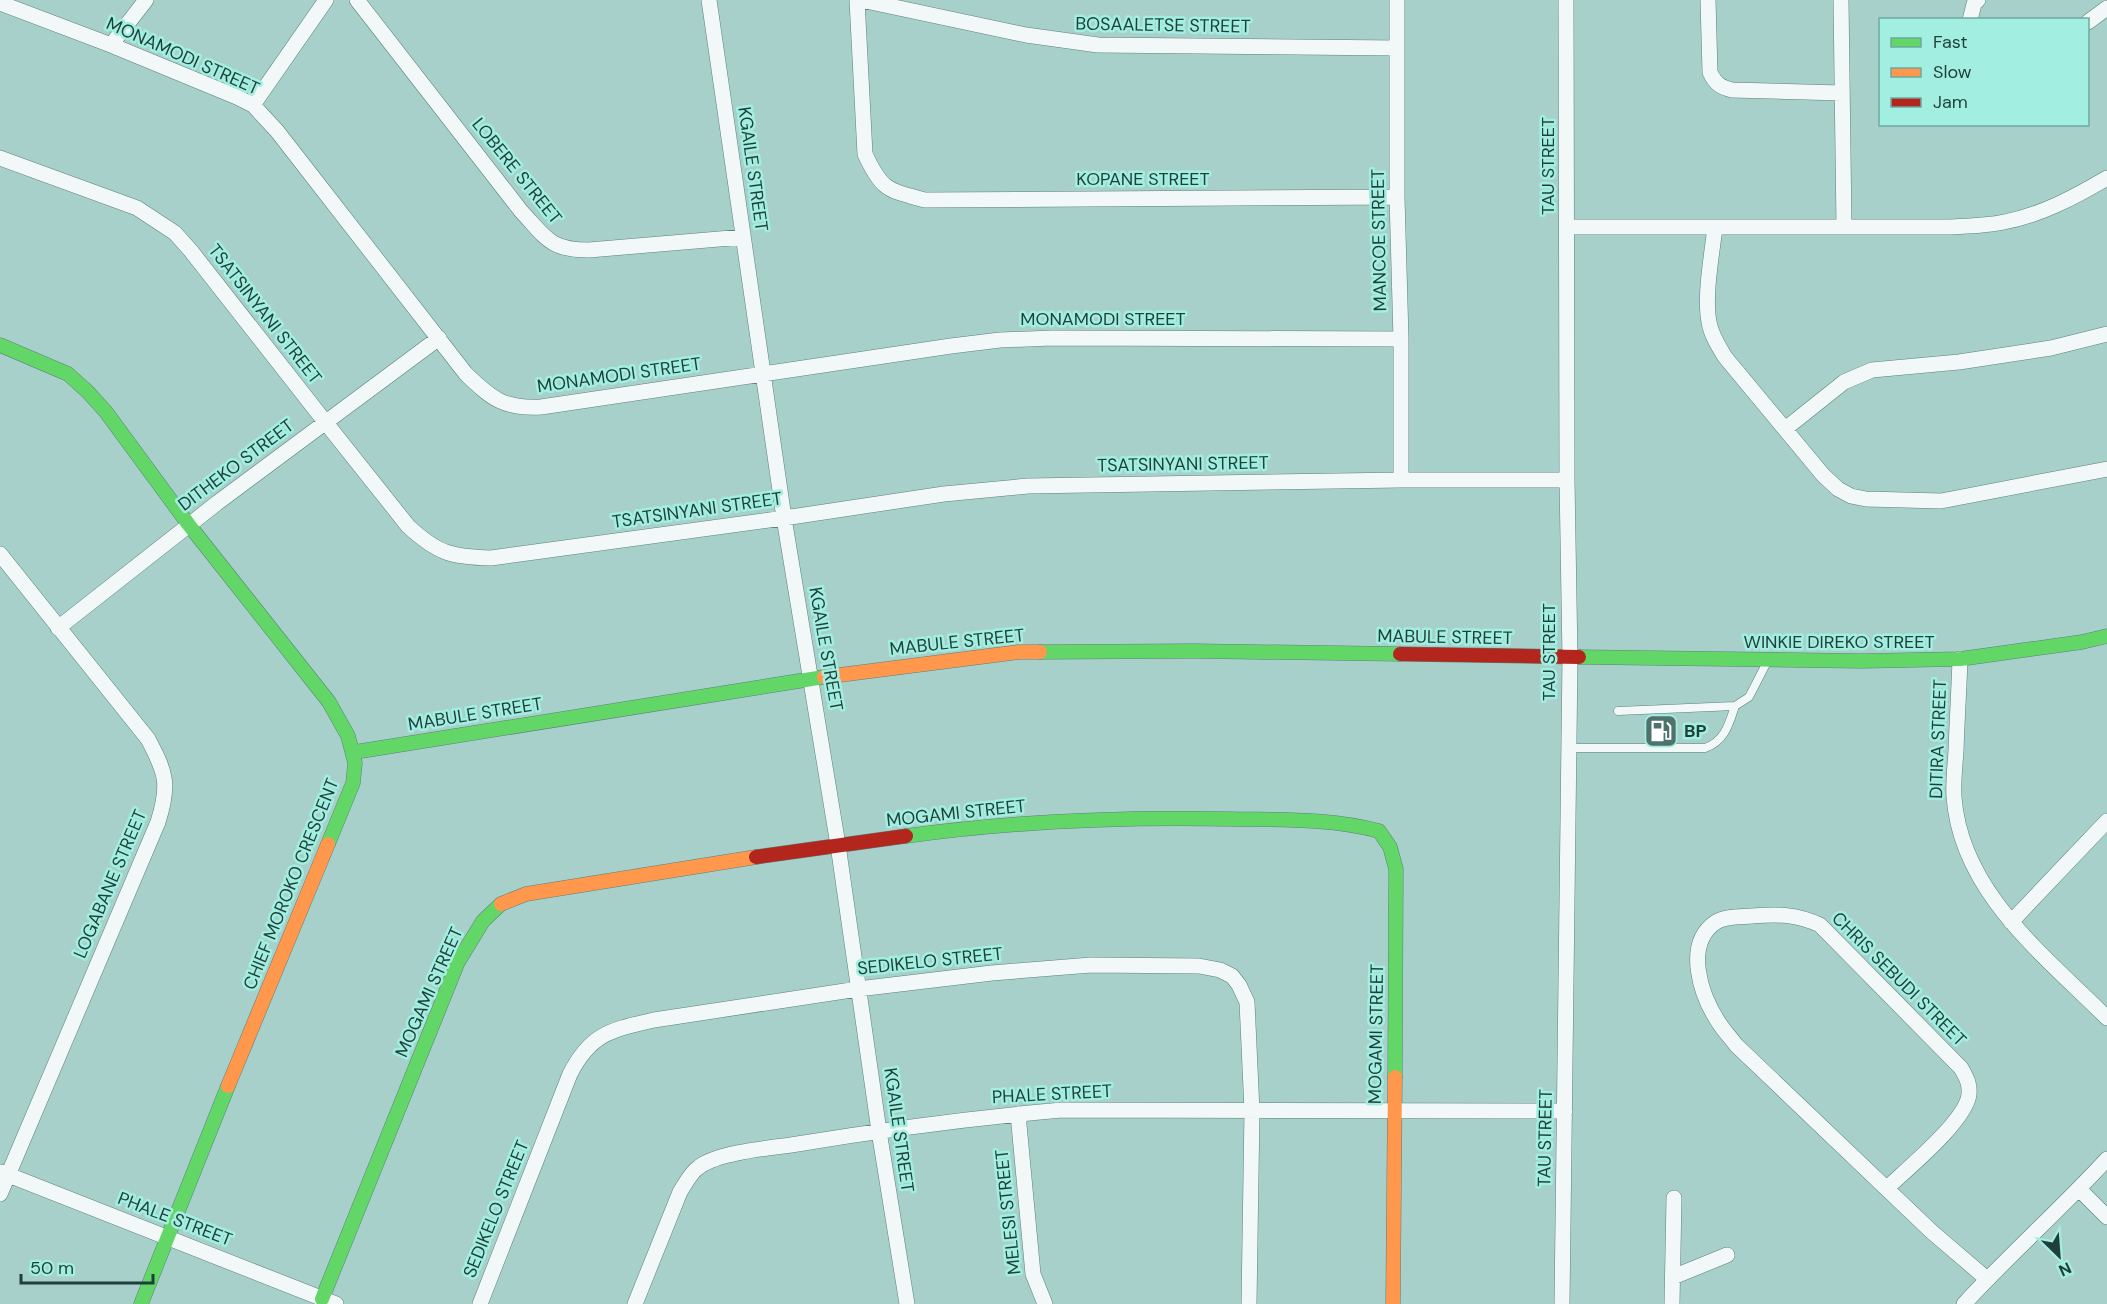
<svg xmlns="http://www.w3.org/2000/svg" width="2107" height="1304" font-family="'DM Sans',sans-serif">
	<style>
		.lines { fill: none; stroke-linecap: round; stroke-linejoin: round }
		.lane-casing { stroke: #5c817b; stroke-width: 9 }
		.street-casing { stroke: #5c817b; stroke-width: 16 }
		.fast-casing { stroke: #5c817b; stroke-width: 15 }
		.slow-casing { stroke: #5c817b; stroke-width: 15 }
		.jam-casing { stroke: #5c817b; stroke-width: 15 }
		.lane { stroke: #f2f8f7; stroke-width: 8 }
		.street { stroke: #f2f8f7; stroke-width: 15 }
		.fast { stroke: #63d668; stroke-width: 14 }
		.slow { stroke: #ff974d; stroke-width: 14 }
		.jam { stroke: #b3261e; stroke-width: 14 }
		.labels { text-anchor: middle; stroke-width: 5; stroke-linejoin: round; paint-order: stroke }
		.street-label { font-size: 18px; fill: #1f3f3a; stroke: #a2efe1 }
		.poi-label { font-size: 18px; font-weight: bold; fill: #1f3f3a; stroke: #a2efe1; text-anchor: start }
	</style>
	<rect width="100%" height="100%" fill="#a6d0c9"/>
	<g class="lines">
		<defs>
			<path id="lane" d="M1618,711L1735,706L1749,697L1766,664
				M1569,748H1705C1725,741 1729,724 1735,706"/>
			<path id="street" d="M357,0L521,211C546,238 550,250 589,250L743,237
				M709,0L784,518L838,845L879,1131L907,1304
				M857,0L865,154C882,191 888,190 925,200L1397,197
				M861,0L1026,35L1098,45L1397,48
				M1397,0V197L1401,339V480
				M1708,0L1710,72C1715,84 1721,87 1732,90L1841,93
				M1841,0L1844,227
				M0,3L111,45L237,97L253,105L277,131L466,374C492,399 504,409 541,407L951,346L1000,340L1052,338L1401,339
				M1970,20L1974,4L1978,0
				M2088,22L2107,8
				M111,45L146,0
				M253,105L326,0
				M0,158L137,208L175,233L191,251L326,423L408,526C438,554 452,557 491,558L784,518L944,494L1028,486L1401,480H1567
				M1568,227H1948C1967,226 1986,226 2004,222C2041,215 2075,197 2107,178
				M1715,227C1712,254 1704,296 1709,322C1711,335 1719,347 1725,357L1823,475L1838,489L1851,496L1866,499L1941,501L2107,469
				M1785,429L1844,382L1872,370L1959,362L2051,348L2107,334
				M0,554L148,739C166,773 170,784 158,822L0,1194
				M58,628L217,503L439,338
				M1960,659C1959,690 1957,720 1956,751C1955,766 1953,782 1954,797C1961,892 2044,955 2107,1018
				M2011,922L2107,821
				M1018,1114L1033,1274L1045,1304
				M1,1172L336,1304
				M1887,1188C1907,1169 1967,1120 1969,1094C1970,1083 1966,1077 1961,1068L1820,925C1796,914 1779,914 1752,916C1742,917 1725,916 1716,922C1683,944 1701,996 1719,1023C1724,1031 1731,1038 1736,1045L1932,1232L1987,1279
				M2079,1189L2107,1217
				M1673,1277L1727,1255
				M480,1304L570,1074C591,1033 611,1030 654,1020L858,989L992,973L1091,965L1199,966L1220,970L1232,976L1239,985L1247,1002L1252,1111L1249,1304
				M635,1304L680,1192C685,1184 691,1172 699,1167C717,1153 768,1148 791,1145C881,1130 971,1118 1062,1110L1565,1111
				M1562,1304L1570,658L1567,480L1566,0
				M1672,1304L1674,1198
				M1964,1304C2010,1254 2061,1209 2107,1159"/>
			<path id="fast" d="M0,345L68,374L88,392L106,412L189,525L329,702L348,736L355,763L353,783L328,844
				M1040,652L1194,651L1400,654
				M1579,657L1862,661L1960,659L2082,642L2107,636
				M355,752L824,677
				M906,836C1014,821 1121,817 1229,819C1280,820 1330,818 1379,831L1390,847L1396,869L1395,1077
				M322,1299L458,962L483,921L501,904
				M141,1304L228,1086"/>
			<path id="slow" d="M824,677L1019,652H1040
				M501,904L526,894L756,857
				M228,1086L328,844
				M1393,1304L1395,1077"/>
			<path id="jam" d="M1400,654L1579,657
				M756,857L906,836"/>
		</defs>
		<use href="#lane" class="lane-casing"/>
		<use href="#street" class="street-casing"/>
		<use href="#fast" class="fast-casing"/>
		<use href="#slow" class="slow-casing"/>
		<use href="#jam" class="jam-casing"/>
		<use href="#lane" class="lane"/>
		<use href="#street" class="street"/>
		<use href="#fast" class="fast"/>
		<use href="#slow" class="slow"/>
		<use href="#jam" class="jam"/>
	</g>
	<defs>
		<symbol id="fuel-square" viewBox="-11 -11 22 22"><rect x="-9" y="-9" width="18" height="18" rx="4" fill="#4e726c" stroke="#a2efe1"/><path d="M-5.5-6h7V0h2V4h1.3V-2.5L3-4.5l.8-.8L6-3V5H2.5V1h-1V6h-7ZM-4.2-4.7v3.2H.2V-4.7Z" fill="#fff"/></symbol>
	</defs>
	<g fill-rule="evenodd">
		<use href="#fuel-square" x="1642" y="712" width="38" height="38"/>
	</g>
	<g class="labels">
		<g class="street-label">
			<text transform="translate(1163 25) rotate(1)" y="6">BOSAALETSE STREET</text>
			<text transform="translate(183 56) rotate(24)" y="6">MONAMODI STREET</text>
			<text transform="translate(1548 166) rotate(-90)" y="6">TAU STREET</text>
			<text transform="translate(753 169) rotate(82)" y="6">KGAILE STREET</text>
			<text transform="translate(517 171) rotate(51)" y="6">LOBERE STREET</text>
			<text x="1143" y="185">KOPANE STREET</text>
			<text transform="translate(1379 240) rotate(-91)" y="6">MANCOE STREET</text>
			<text transform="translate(265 314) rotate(52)" y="6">TSATSINYANI STREET</text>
			<text x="1103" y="325">MONAMODI STREET</text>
			<text transform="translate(619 375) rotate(-8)" y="6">MONAMODI STREET</text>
			<text transform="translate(1183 464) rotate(-1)" y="6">TSATSINYANI STREET</text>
			<text transform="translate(236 465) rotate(-37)" y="6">DITHEKO STREET</text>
			<text transform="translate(697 510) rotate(-8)" y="6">TSATSINYANI STREET</text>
			<text transform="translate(1445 637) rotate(1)" y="6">MABULE STREET</text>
			<text transform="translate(957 642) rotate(-6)" y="6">MABULE STREET</text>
			<text x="1839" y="648">WINKIE DIREKO STREET</text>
			<text transform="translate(826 649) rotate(80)" y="6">KGAILE STREET</text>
			<text transform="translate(1549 652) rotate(-90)" y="6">TAU STREET</text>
			<text transform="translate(475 714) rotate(-9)" y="6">MABULE STREET</text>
			<text transform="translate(1938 739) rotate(-88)" y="6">DITIRA STREET</text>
			<text transform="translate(956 813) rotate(-6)" y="6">MOGAMI STREET</text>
			<text transform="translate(110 884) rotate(-67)" y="6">LOGABANE STREET</text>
			<text transform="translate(291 884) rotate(-68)" y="6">CHIEF MOROKO CRESCENT</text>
			<text transform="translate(930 961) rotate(-6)" y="6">SEDIKELO STREET</text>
			<text transform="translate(1899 979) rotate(45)" y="6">CHRIS SEBUDI STREET</text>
			<text transform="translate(429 992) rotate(-66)" y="6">MOGAMI STREET</text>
			<text transform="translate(1376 1034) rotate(-89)" y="6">MOGAMI STREET</text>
			<text transform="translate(1052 1094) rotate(-3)" y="6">PHALE STREET</text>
			<text transform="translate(899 1130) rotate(82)" y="6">KGAILE STREET</text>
			<text transform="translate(1545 1138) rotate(-89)" y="6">TAU STREET</text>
			<text transform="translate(496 1209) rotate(-68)" y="6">SEDIKELO STREET</text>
			<text transform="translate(1008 1212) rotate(-96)" y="6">MELESI STREET</text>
			<text transform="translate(175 1219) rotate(21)" y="6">PHALE STREET</text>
		</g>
		<g class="poi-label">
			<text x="1684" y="737">BP</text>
		</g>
	</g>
	<rect x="1879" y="18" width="210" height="108" fill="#a2efe1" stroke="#6ea99e" stroke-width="1.5"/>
	<rect x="1891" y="38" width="30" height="9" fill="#63d668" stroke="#6ea99e" stroke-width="1.5"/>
	<text x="1933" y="48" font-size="18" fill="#1f3f3a">Fast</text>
	<rect x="1891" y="68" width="30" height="9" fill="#ff974d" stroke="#6ea99e" stroke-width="1.5"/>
	<text x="1933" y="78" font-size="18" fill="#1f3f3a">Slow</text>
	<rect x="1891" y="98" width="30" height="9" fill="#b3261e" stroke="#6ea99e" stroke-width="1.5"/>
	<text x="1933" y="108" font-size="18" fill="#1f3f3a">Jam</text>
	<g transform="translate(2059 1256) rotate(155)" stroke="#a2efe1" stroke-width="4.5" paint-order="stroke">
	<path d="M0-4.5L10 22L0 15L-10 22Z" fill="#1f3f3a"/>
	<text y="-9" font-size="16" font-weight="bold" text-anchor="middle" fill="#1f3f3a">N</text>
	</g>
	<path d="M21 1274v9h132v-9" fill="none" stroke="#1f3f3a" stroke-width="3"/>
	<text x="30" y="1274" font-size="18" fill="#1f3f3a" stroke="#a2efe1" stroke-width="4.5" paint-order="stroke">50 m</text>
</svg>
